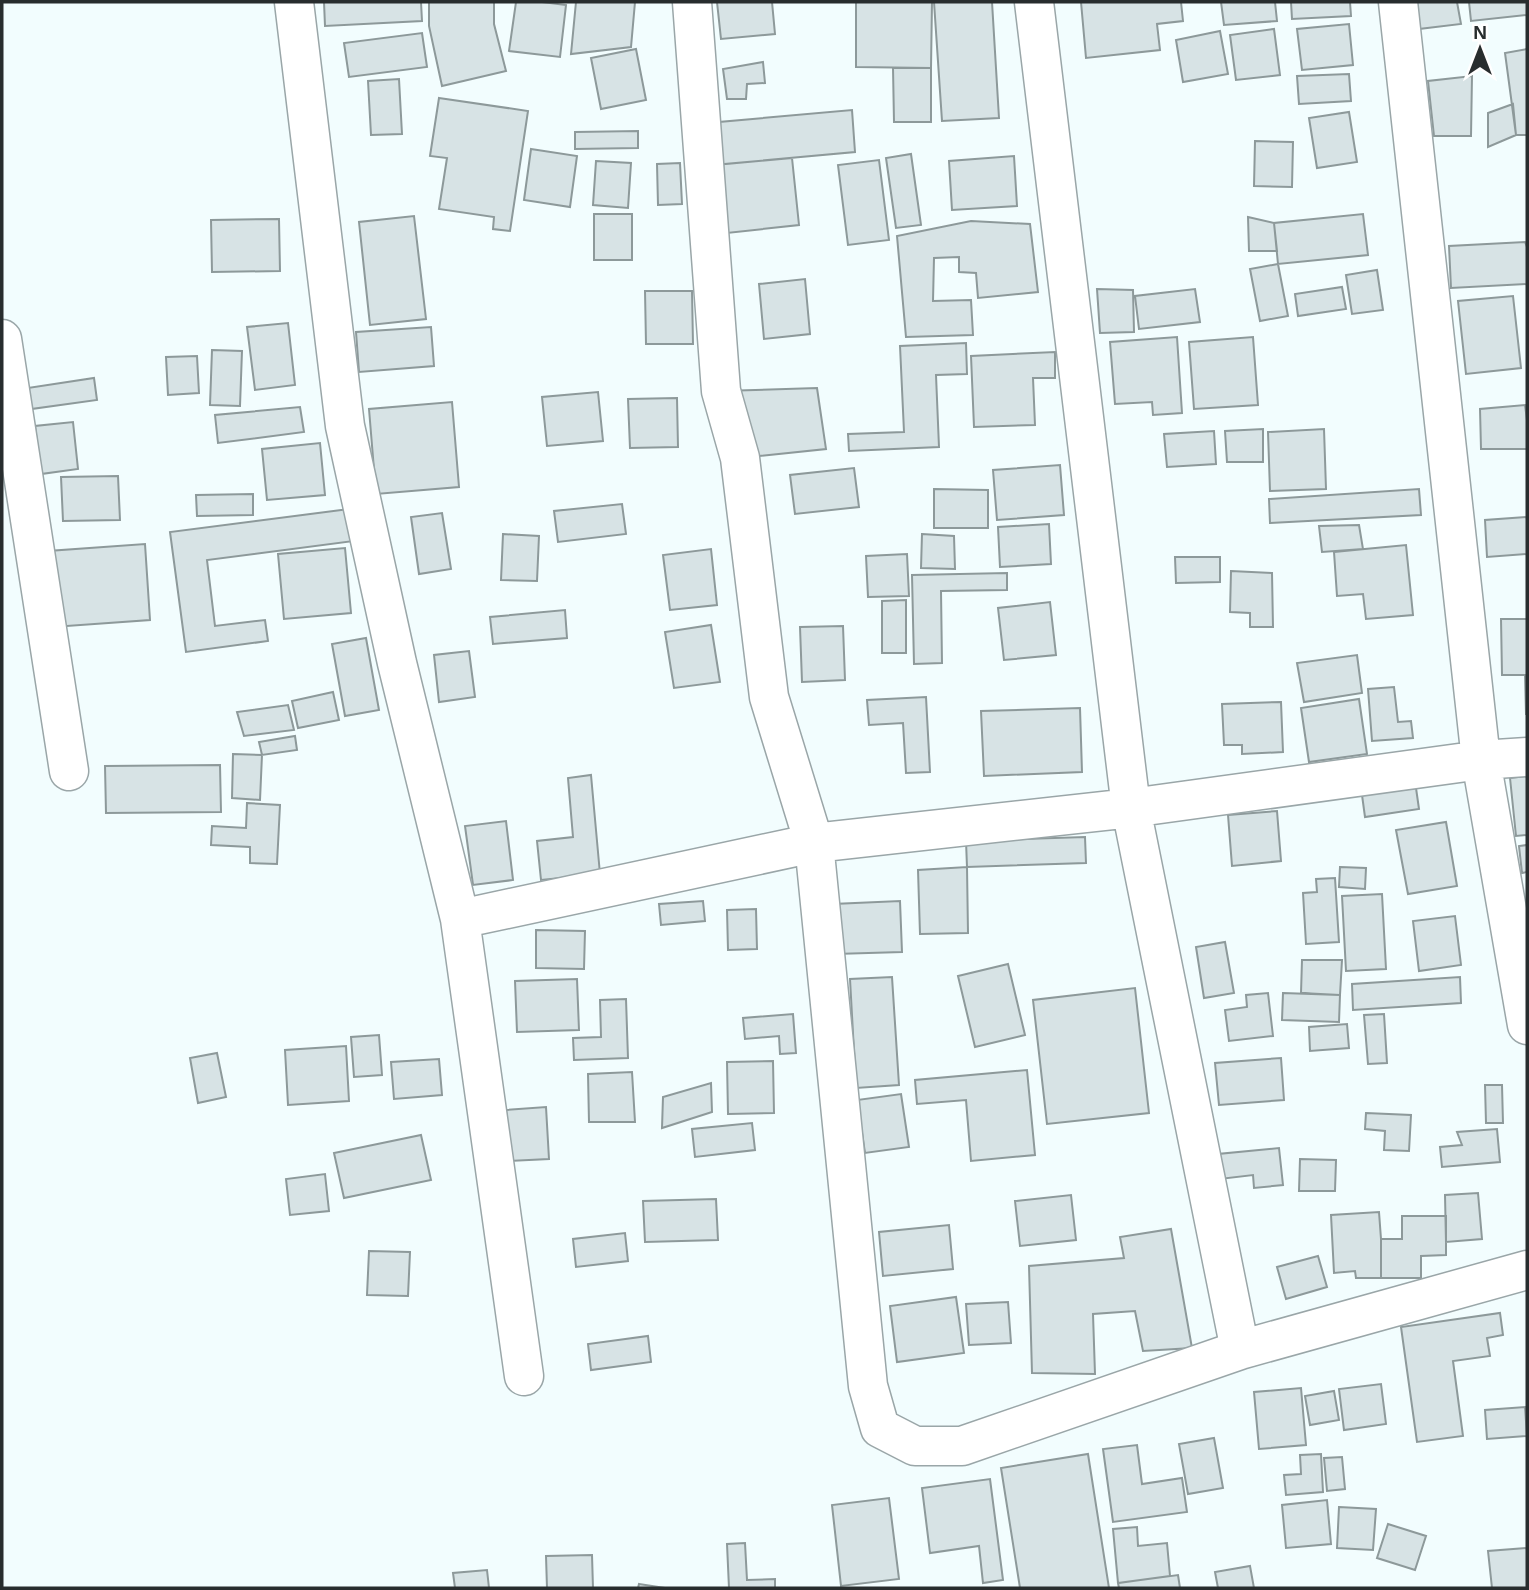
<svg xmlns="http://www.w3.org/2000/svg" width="1529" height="1590" font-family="Arial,sans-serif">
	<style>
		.building { fill: #d7e3e5; stroke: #8d999a; stroke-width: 2 }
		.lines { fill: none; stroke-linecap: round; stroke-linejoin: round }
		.minor-casing { stroke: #9aa6a8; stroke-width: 41 }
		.minor { stroke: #fff; stroke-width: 38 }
	</style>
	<rect width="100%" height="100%" fill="#f2fdfe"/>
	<path class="building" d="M324,2H421L422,21L325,26Z
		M429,2H494V24L506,71L442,86L429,26Z
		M516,2H542L566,5L560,57L509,51Z
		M576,2H635L631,47L571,54Z
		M717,2H772L775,34L721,39Z
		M856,2H932L931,68L856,67Z
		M934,2H992L999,118L942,121Z
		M1081,2H1181L1183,21L1157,24L1160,50L1086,58Z
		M1221,2H1275L1277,21L1224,25Z
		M1291,2H1350L1351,16L1292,19Z
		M1404,2H1457L1461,24L1402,31Z
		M1469,2H1527V15L1471,21Z
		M1349,24L1353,65L1302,70L1297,29Z
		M1274,29L1280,75L1236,80L1230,35Z
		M1220,31L1228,74L1183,82L1176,40Z
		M422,33L427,67L349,77L344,43Z
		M636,49L646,100L601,109L591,58Z
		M1527,49V135H1516L1505,53Z
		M763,62L765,83L747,84L746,99H727L723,69Z
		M893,68H931V122H894Z
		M1349,74L1351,101L1299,104L1297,76Z
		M1472,76L1471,136H1434L1428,81Z
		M399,79L402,134L371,135L368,81Z
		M439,98L528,111L510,231L493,229L494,217L439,209L447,158L430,156Z
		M1513,104L1516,135L1488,147V113Z
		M852,110L855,152L703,166L719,122Z
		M1349,112L1357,162L1317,168L1309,118Z
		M638,131V148L575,149V132Z
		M1255,141L1293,142L1292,187L1254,186Z
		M531,149L577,156L570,207L524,200Z
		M911,154L921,225L896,228L886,158Z
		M1014,156L1017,206L952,210L949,161Z
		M792,158L799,225L727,233L703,166Z
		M879,160L889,240L848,245L838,165Z
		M596,161L631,163L628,208L593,205Z
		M680,163L682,204L658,205L657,164Z
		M594,214H632V260H594Z
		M1363,214L1368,255L1278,264L1274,223Z
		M414,216L426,319L370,325L359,222Z
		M1248,217L1274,223L1277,251H1249Z
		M279,219L280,271L212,272L211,220Z
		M971,221L1030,224L1038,292L978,298L976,273L959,272V257L934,258L933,301L971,300L973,335L906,337L897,236Z
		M1525,242L1527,247V284L1451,288L1449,246Z
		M1278,264L1288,316L1260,321L1250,269Z
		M1377,270L1383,310L1352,314L1346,275Z
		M805,279L810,334L764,339L759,284Z
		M1342,287L1346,309L1298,316L1295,294Z
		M1097,289L1133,290L1134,332L1100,333Z
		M1195,289L1200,322L1139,329L1135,296Z
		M645,291H692L693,344H646Z
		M1513,296L1521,368L1466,374L1458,301Z
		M288,323L295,385L255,390L247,327Z
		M431,327L434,366L359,372L356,332Z
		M1177,337L1182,413L1153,415L1152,402L1115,404L1110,342Z
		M1253,337L1258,405L1194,409L1189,342Z
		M966,343L967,374L936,375L939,447L849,451L848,434L904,432L900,346Z
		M212,350L242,351L240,406L210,405Z
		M1055,352V378H1033L1035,425L974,427L971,356Z
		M197,356L199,393L168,395L166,357Z
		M94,378L97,400L24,410L21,389Z
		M817,388L826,449L740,458L721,391Z
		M598,392L603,441L547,446L542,397Z
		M677,398L678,447L630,448L628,399Z
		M452,402L459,487L376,494L369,409Z
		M1525,405L1527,420V449H1481L1480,409Z
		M300,407L304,432L218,443L215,415Z
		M73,422L78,469L41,474L35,426Z
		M1263,429V462H1227L1225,431Z
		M1324,429L1326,489L1270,491L1268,432Z
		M1214,431L1216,464L1167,467L1164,434Z
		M320,443L325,495L267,500L262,449Z
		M1060,465L1064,515L997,520L993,470Z
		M854,468L859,507L795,514L790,475Z
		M118,476L120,520L63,521L61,477Z
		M934,489L988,490V528H934Z
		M1419,489L1421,515L1270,523L1269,499Z
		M253,494V515L197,516L196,495Z
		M622,504L626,534L558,542L554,511Z
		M349,509L354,541L207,560L215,626L265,620L268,641L186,652L170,532Z
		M442,513L451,569L419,574L411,517Z
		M1527,517V554L1487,557L1485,520Z
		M1049,524L1051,564L1000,567L998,527Z
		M1359,525L1363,549L1322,552L1319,526Z
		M503,534L539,536L537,581L501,580Z
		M922,534L954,536L955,569L921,568Z
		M145,544L150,620L53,627L48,551Z
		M1406,545L1413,615L1366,619L1363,594L1337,596L1334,552Z
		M345,548L351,613L284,619L278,554Z
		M711,549L717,605L670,610L663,555Z
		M907,554L909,596L868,597L866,556Z
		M1175,557H1220V582L1176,583Z
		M1231,571L1272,573L1273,627H1250V613L1230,612Z
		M1007,573V590L941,591L942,663L914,664L912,575Z
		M906,600V653H882V601Z
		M1050,602L1056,655L1004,660L998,608Z
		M565,610L567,638L493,644L490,617Z
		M1501,619H1527V675H1502Z
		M711,625L720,682L674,688L665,632Z
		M843,626L845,680L802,682L800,627Z
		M366,638L379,710L345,716L332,644Z
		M469,651L475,697L439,702L434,655Z
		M1357,655L1362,693L1304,702L1297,663Z
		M1525,675H1527V714H1526Z
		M1394,687L1398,722L1411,721L1413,738L1372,741L1368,689Z
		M333,692L339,720L298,728L292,701Z
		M926,697L930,772L906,773L903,723L869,725L867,700Z
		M1359,699L1367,754L1309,762L1301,708Z
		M1281,702L1283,752L1242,754V745H1224L1222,704Z
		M288,705L294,730L244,736L237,712Z
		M1080,708L1082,772L984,776L981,711Z
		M295,736L297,750L262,755L259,742Z
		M233,754L262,755L260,800L232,798Z
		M220,765L221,812L106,813L105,766Z
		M591,775L600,874L541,880L537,841L573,837L568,778Z
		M1527,776V835L1516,836L1510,778Z
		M1416,788L1419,809L1365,817L1362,795Z
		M247,803L280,805L277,864L250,863V847L211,845L212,826L246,828Z
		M1277,811L1281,861L1232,866L1228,815Z
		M506,821L513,880L473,885L465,826Z
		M1446,822L1457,886L1408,894L1396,830Z
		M1085,837L1086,863L967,867L966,841Z
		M1527,845V872L1522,873L1519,846Z
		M967,867L968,933L920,934L918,870Z
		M1340,867L1366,868L1365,889L1339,887Z
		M1335,878L1339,942L1306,944L1303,893L1317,892L1316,879Z
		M1382,894L1386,969L1346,971L1342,896Z
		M703,901L705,921L661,925L659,904Z
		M900,901L902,952L835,954L833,904Z
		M756,909L757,949L728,950L727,910Z
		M1455,916L1461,965L1419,971L1413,921Z
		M536,930L585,931L584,969L536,968Z
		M1225,942L1234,993L1204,998L1196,947Z
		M1302,960H1342L1340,995L1301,993Z
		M1008,964L1025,1035L975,1047L958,976Z
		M892,977L899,1085L856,1088L850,979Z
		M1460,977L1461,1003L1353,1010L1352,984Z
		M577,979L579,1030L517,1032L515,981Z
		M1135,988L1149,1113L1047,1124L1033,1000Z
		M1268,993L1273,1036L1229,1041L1225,1010L1247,1007L1246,995Z
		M1283,993L1340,995L1339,1022L1282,1020Z
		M626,999L628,1058L574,1060L573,1038L601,1037L600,1000Z
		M793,1014L796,1053L780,1054L779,1036L745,1039L743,1018Z
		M1384,1014L1387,1063L1368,1064L1364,1015Z
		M1347,1024L1349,1048L1310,1051L1309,1027Z
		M379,1035L382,1075L354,1077L351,1037Z
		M346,1046L349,1101L288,1105L285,1050Z
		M217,1053L226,1097L198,1103L190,1058Z
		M1281,1058L1284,1100L1219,1105L1215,1063Z
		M439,1059L442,1095L394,1099L391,1062Z
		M773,1061L774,1113L728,1114L727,1062Z
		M1027,1070L1035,1155L971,1161L966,1100L917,1104L915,1080Z
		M632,1072L635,1122H589L588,1074Z
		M711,1083L712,1112L662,1128L663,1097Z
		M1485,1085H1502L1503,1123H1486Z
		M901,1094L909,1147L865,1153L857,1100Z
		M546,1107L549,1159L509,1161L506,1110Z
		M1366,1113L1411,1115L1409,1151L1384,1150L1385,1131L1365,1129Z
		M752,1123L755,1150L695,1157L692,1129Z
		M1497,1129L1500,1162L1442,1167L1440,1147L1462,1145L1457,1132Z
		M421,1135L431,1180L344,1198L334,1153Z
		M1279,1148L1283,1185L1254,1188L1253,1175L1220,1179L1218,1154Z
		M1300,1159L1336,1160L1335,1191H1299Z
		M325,1174L329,1211L290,1215L286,1179Z
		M1478,1193L1482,1239L1446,1242L1445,1195Z
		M1071,1195L1076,1240L1020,1246L1015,1201Z
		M716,1199L718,1240L645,1242L643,1201Z
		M1379,1212L1381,1239V1278H1356L1355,1271L1334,1273L1331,1215Z
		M1402,1216H1446V1255L1421,1256V1278H1381V1239H1402Z
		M949,1225L953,1269L883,1276L879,1232Z
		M1171,1229L1192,1348L1143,1351L1135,1311L1093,1314L1095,1374L1032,1373L1029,1266L1124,1258L1120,1237Z
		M625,1233L628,1261L576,1267L573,1239Z
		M369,1251L410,1252L408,1296L367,1295Z
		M1318,1256L1327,1287L1286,1299L1277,1267Z
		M956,1297L964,1353L897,1362L890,1306Z
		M1008,1302L1011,1343L969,1345L966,1304Z
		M1500,1313L1503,1335L1487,1338L1490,1356L1453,1361L1463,1436L1417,1442L1401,1327Z
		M648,1336L651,1362L591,1370L588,1344Z
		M1381,1384L1386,1424L1344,1430L1339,1389Z
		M1301,1388L1306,1445L1259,1449L1254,1392Z
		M1334,1391L1339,1420L1310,1425L1305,1396Z
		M1525,1407L1527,1436L1487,1439L1485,1410Z
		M1214,1438L1223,1488L1188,1494L1179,1444Z
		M1137,1445L1142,1484L1182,1478L1187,1512L1113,1522L1103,1449Z
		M1088,1454L1109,1588H1020L1001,1468Z
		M1321,1454L1323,1492L1286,1495L1284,1475L1301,1474L1300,1455Z
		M1342,1457L1345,1489L1327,1491L1324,1458Z
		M990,1479L1003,1580L983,1583L979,1546L930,1553L922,1488Z
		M889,1498L899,1579L841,1586L832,1505Z
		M1327,1500L1331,1544L1286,1548L1282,1505Z
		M1339,1507L1376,1509L1373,1550L1337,1548Z
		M1388,1524L1426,1536L1415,1570L1377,1558Z
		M1137,1527L1138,1546L1167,1543L1170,1576L1118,1583L1113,1529Z
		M745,1543L747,1580L775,1579V1588H729L727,1544Z
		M1527,1548V1588H1492L1488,1551Z
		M592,1555L593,1588H547L546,1556Z
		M1250,1566L1254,1588H1218L1215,1572Z
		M487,1570L489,1588H455L453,1573Z
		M1178,1575L1180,1588H1119L1118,1583Z
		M639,1584L665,1588H638Z"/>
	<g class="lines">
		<defs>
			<path id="minor" d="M294,2L345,426L397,663L460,919L524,1376
				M692,2L721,391L740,458L769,697L814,843L868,1386L880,1428L915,1446H962L1240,1350L1527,1270
				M1034,2L1131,808L1240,1350
				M1398,2L1481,760L1527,1025
				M2,339L69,771
				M460,919L814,843L1131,808L1481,760L1527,757"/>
		</defs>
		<use href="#minor" class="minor-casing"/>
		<use href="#minor" class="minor"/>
	</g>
	<rect width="1529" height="1590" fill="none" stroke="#282d2e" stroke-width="7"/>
	<g transform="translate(1480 49)" stroke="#ffffff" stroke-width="5" paint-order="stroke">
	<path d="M0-5L12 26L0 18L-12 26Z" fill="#282d2e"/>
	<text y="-10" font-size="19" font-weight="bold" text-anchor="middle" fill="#282d2e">N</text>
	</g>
</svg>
